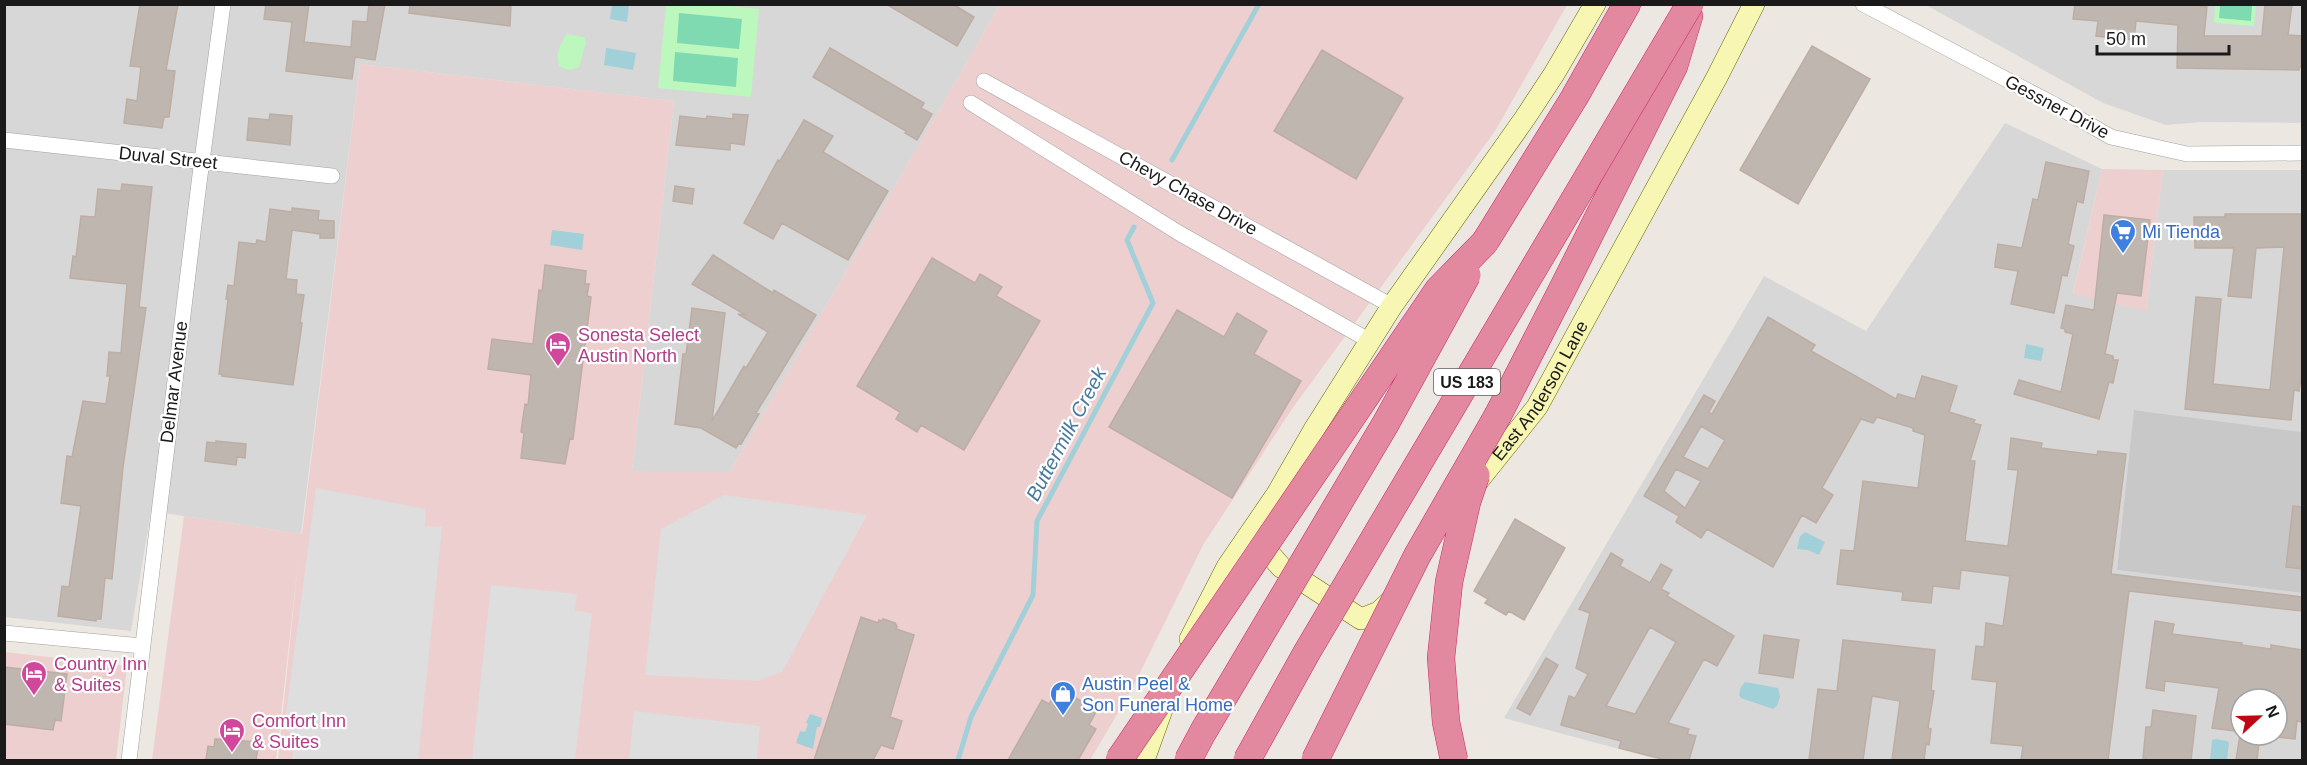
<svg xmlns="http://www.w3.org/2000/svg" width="2307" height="765" font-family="Helvetica,sans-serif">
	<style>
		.residential { fill: #d8d7d7; fill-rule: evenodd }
		.commercial { fill: #edcfcf }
		.religious { fill: #c8c8c8 }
		.park { fill: #bcf7bd }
		.pitch { fill: #7fdab1 }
		.parking { fill: #dedede }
		.water { fill: #a1d0d9 }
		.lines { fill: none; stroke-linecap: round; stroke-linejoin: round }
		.stream { stroke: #a1d0d9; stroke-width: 5 }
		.building { fill: #c0b6b0; stroke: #bdada3; stroke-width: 1.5; fill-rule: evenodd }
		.street-casing { stroke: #a1a1a1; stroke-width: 16 }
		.secondary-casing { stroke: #676b08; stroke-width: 22 }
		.highway-casing { stroke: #ce286c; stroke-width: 28 }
		.street { stroke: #fff; stroke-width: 15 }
		.secondary { stroke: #f7f6b3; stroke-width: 21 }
		.highway { stroke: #e2889f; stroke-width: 27 }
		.highway-bridge-casing { stroke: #ce286c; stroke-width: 28; stroke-linecap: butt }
		.highway-bridge { stroke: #e2889f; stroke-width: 27 }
		.labels { text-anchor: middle; stroke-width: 4.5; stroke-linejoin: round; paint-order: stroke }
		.shield { fill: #fff; stroke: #5f5f5f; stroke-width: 1.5 }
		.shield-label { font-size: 16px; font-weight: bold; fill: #1a1a1a }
		.street-label { font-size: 18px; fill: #1a1a1a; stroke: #fff }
		.shop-label { font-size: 18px; fill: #366cbe; stroke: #fff; text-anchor: start }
		.hotel-label { font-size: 18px; fill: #b23c85; stroke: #fff; text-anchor: start }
		.water-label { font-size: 20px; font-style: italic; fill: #48799f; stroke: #fff }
	</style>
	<rect width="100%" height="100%" fill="#ece7e0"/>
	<path class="residential" d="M5,5H1000L730,472L723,476L632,471L674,101L360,64L301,534L151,511L131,631L5,617Z
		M1926,5H2302V123L2202,122L2166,125L2103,103Z
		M2005,123L2102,169L2073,293L2146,310L2163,170H2302V432L2135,410L2117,570L2302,593V760H1660L1504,718L1764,276L1866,331ZM2241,699H2277V735H2241Z"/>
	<path class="commercial" d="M1000,5H1567L1495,131L1292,409L1203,545L1132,689L1090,760H278L299,554L276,760H152L184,516L302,534L360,64L674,101L632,471L730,472Z
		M2102,169L2163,170L2146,311L2073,294Z
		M5,652L127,666L116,760H5Z"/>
	<path class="religious" d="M2134,410L2302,432V593L2117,570Z"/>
	<path class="park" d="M714,4L759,9L751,97L658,88L666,5Z
		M2215,5H2256L2254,26L2214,23Z
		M567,34L584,37L586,42L579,67C571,71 566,70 559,66C556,53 559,45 567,34Z"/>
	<path class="pitch" d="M2220,5H2252L2251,21L2219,18Z
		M679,13L742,19L739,49L677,43Z
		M675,52L738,58L736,87L673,81Z"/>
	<path class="parking" d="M316,488L426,509L425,526L442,527L418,760H292L297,736L284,729Z
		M724,495L867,515L782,672L758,681L645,675L661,529Z
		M491,585L577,594L575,611L592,613L575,760H472Z
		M634,711L760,726L757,760H629Z"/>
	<path class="water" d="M612,5H629L627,22L610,19Z
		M606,48L636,53L633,70L604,65Z
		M552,230L584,234L582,250L550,245Z
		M2026,344L2044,348L2041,361L2024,358Z
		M1805,532L1825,542L1819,555L1808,550L1797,549L1800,536Z
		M1745,682L1778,688L1780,697L1777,706L1773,709L1741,698L1739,695L1741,687Z
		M810,714L822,718L820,727H817L813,749L796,743L800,731L805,732L808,724L806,723Z
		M2215,739L2227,741L2229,743L2227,760H2210L2212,740Z"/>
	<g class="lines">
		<path class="stream" d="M1172,160L1259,4
			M958,760L971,717L1033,595L1037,521L1153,303L1127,240L1134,227"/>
	</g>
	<path class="building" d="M140,4H178L166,70L175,71L169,117H164L162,128L124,123L127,99L137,101L141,67L130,66Z
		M266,4H309L304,42L351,47L353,21L367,22L369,4H385L375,60L355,57L352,79L286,71L292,22L264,19Z
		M410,4H511L510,26L409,13Z
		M886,4H953L974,17L957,46Z
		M2075,4H2200V6L2207,7L2204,36H2262L2265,4H2292L2288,35L2302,36V67H2299V70L2177,68L2178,25L2136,21L2134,40L2096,36L2098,21L2073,19Z
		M1812,46L1870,79L1798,204L1740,170Z
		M830,48L924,103L921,108L932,114L917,140L905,133L906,131L813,77Z
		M1322,50L1403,98L1356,179L1274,131Z
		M270,114L292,116L290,145L247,140L249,118L269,120Z
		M733,114L748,115L744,145L730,143V150L676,145L680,116L706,119L707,116L733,119Z
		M804,120L833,136L823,152L888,191L848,260L782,223L773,239L744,223L778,160L780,161Z
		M2046,162L2089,171L2083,203L2077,201L2068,244L2074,246L2067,276L2062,275L2054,313L2011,304L2018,271L1995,267V264L1998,244L2022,248L2033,199L2038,200Z
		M122,184L152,187L139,307L146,308L123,467L112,579L105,578L101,619H96V621L58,616L62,586L69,587L81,506L61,503L67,456L72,457L83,401L106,404L110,376H107L109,352L121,353L127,284L70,278L73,256L76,257L81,216L95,217L98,189L121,191Z
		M675,186L694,189L692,204L673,201Z
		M292,208L319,211L318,220L334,221V238H320V234L292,230L286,279L297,280L296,294L304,295L300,323H302L301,331L293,385L222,376V374H219L228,299H226L228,285L234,286L239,242L256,244L257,240L266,242L270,209L292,212Z
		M2225,214H2301L2302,218V377H2301L2299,391L2294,390L2291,420L2185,409L2196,297L2221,299L2213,384L2270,390L2284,247L2256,248L2251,298L2228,296L2234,248H2195L2194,217H2225Z
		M2104,215L2150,220L2141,296L2117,293L2105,354L2113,356V360H2118L2113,383L2109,382L2099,419L2014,394L2019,380L2061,392L2073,334L2065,332V329L2061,328L2066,305L2094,310Z
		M713,255L773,293L774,290L816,315L756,413L759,414L741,444L739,443L736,448L701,428L675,424L683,354H686L692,308L725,313L712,421L744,366L746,368L768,332L738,314L746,315L692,284Z
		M932,258L975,283L980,274L1002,287L996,296L1040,321L964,450L921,425L917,432L896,419L900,412L857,386Z
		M545,265L586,271L585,284H589L587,296L591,297L573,439L570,438L565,464L521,458L524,433L521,432L525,404L528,405L531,375L488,369L492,339L533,344L539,290L542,291Z
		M1177,310L1224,337L1237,313L1267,331L1254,354L1301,381L1232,498L1109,427Z
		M1768,317L1815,345L1811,351L1896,399L1898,394L1915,399L1922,376L1957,386L1949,412L1975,420L1973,423L1981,425L1970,461H1975L1965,541L2008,546L2018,470L2008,469L2011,438L2042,443L2041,448L2097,455L2098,451L2126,454L2111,574L2302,597V611L2129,591L2108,760H2021L2023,746L1991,743L1997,682L1972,679L1976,646L1984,647L1986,623L2003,626L2010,576L1961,570L1959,589L1933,586L1931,603L1902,600L1903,592L1837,584L1841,550L1854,551L1863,481L1918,488L1925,435L1913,431V428L1877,417L1873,423L1861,419L1822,488L1833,495L1816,523L1802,515L1773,567L1707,529L1701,538L1676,522L1679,516L1644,496L1704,395L1715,401L1709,412L1712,414ZM1701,426L1725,440L1708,469L1683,457ZM1676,469L1701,481L1685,508L1664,491Z
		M216,441L246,444L245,458L237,457L236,465L205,461L207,442L216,443Z
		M2293,506L2302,507V569L2286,567Z
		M1515,519L1565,548L1524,620L1509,611L1506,615L1485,603L1488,599L1474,591Z
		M1611,553L1623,560L1620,566L1650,583L1661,564L1672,570L1661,589L1669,593L1667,596L1734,636L1717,666L1704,659L1668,723L1689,729L1687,734L1696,736L1689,760H1666L1619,748L1621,741L1561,725L1569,696L1575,698L1588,674L1576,668L1590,613L1579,609ZM1650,627L1676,642L1635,714L1606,706Z
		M861,617L878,623L879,620L882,621L883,619L895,623L897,626L896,629L914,635L890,717L902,721L893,749L881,745L873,760H814Z
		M2155,621L2174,624L2172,634L2242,643L2241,645L2271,649V645L2302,650V722L2297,721L2295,739L2277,737V699H2238L2234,731L2212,728L2219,688L2165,681L2164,691L2146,688Z
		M1764,635L1799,640L1793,678L1759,673Z
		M1843,640L1935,650L1931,690L1934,691L1928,728L1931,729L1929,745L1926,744L1924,760H1892L1900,701L1872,696L1863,760H1809L1818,689L1837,691Z
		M1546,658L1558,665L1530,715L1517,708Z
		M4,667L67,674L61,721L55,720L53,730L4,724Z
		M1058,688L1097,710L1089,725L1096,729L1078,760H1008L1042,700L1049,704Z
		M2153,710L2196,716L2191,760H2146V758H2143L2146,727H2151Z
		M2240,735H2260L2257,760H2236Z
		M215,739L259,742L256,760H206L208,746L214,747Z"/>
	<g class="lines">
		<defs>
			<path id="street" d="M1863,4L2055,105L2111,137L2187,154L2302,153
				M984,81L1392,306
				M971,103L1179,233L1370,341
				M4,140L332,176
				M4,633L142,646
				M129,760L199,183L223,4"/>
			<g id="secondary">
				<path id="s1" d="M1470,491L1537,407L1717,77L1754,4"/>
				<path d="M1267,532L1268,552L1281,567L1361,619L1379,612L1395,597"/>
				<path d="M1190,639L1227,567L1277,494L1315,428L1392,306L1525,118L1554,74L1595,4"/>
				<path d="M1144,760L1164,704"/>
			</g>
			<path id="highway" d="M1485,242L1574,98L1627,4
				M1498,415L1563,288L1674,66L1689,16"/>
		</defs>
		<use href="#street" class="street-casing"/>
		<use href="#secondary" class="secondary-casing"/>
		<use href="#highway" class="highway-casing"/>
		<use href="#street" class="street"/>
		<use href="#secondary" class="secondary"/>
		<use href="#highway" class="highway"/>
		<defs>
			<path id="highway-bridge" d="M1119,760L1438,290L1485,242
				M1188,760L1203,732L1386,423L1467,275
				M1247,760L1307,652L1690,4
				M1315,760L1417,556L1498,415
				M1454,760L1446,722L1441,658L1449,582L1467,502L1476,475"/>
		</defs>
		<use href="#highway-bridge" class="highway-bridge-casing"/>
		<use href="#highway-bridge" class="highway-bridge"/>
	</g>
	<defs>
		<symbol id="supermarket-pin" viewBox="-11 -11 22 30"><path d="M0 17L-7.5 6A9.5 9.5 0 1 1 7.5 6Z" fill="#3f7fe0" stroke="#fff"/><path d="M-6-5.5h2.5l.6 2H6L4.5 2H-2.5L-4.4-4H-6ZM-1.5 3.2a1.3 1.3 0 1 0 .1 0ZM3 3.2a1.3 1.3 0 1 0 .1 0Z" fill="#fff"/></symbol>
		<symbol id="hotel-pin" viewBox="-11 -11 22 30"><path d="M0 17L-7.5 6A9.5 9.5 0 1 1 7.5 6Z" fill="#d1479c" stroke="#fff"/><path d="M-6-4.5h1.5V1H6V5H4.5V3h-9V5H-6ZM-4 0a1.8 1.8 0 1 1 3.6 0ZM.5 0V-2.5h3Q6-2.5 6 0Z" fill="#fff"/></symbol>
		<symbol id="shop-pin" viewBox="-11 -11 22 30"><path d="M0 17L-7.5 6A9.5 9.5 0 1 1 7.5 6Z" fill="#3f7fe0" stroke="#fff"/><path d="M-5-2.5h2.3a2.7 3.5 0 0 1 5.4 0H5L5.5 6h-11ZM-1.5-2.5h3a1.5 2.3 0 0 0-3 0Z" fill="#fff"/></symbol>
	</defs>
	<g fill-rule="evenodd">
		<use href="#supermarket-pin" x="2108" y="217" width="30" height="40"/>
		<use href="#hotel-pin" x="543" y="330" width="30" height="40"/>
		<use href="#hotel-pin" x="19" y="659" width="30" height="40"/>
		<use href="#shop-pin" x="1048" y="679" width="30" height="40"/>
		<use href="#hotel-pin" x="217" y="716" width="30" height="40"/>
	</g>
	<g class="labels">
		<rect class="shield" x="1434" y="369" width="66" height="26" rx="4.5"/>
		<g class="shield-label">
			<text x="1467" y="388">US 183</text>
		</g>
		<g class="street-label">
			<text transform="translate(2057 107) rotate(28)" y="6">Gessner Drive</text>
			<text transform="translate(168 158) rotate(6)" y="6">Duval Street</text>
			<text transform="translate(1188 193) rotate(29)" y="6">Chevy Chase Drive</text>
			<text transform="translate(174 382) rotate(-83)" y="6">Delmar Avenue</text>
			<text dy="6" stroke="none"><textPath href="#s1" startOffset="123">East Anderson Lane</textPath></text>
		</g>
		<g class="shop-label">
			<text x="2142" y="238">Mi Tienda</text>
			<text x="1082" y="690">Austin Peel &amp;<tspan x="1082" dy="21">Son Funeral Home</tspan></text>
		</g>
		<g class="hotel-label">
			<text x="578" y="341">Sonesta Select<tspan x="578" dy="21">Austin North</tspan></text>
			<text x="54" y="670">Country Inn<tspan x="54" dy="21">&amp; Suites</tspan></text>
			<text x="252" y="727">Comfort Inn<tspan x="252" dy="21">&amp; Suites</tspan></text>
		</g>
		<g class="water-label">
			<text transform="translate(1066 434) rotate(-62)" y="7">Buttermilk Creek</text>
		</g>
	</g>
	<rect width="2307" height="765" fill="none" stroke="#1a1a1a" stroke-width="12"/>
	<g transform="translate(2259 717) rotate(68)"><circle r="28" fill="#ffffff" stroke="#a3a3a3" stroke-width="1.5"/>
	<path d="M0-4.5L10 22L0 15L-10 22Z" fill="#bf0612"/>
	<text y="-9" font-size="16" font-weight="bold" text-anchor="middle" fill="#1a1a1a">N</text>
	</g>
	<path d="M2097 45v9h132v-9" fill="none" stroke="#1a1a1a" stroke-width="3"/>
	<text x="2106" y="45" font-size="18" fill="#1a1a1a" stroke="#ffffff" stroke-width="4.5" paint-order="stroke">50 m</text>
</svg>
